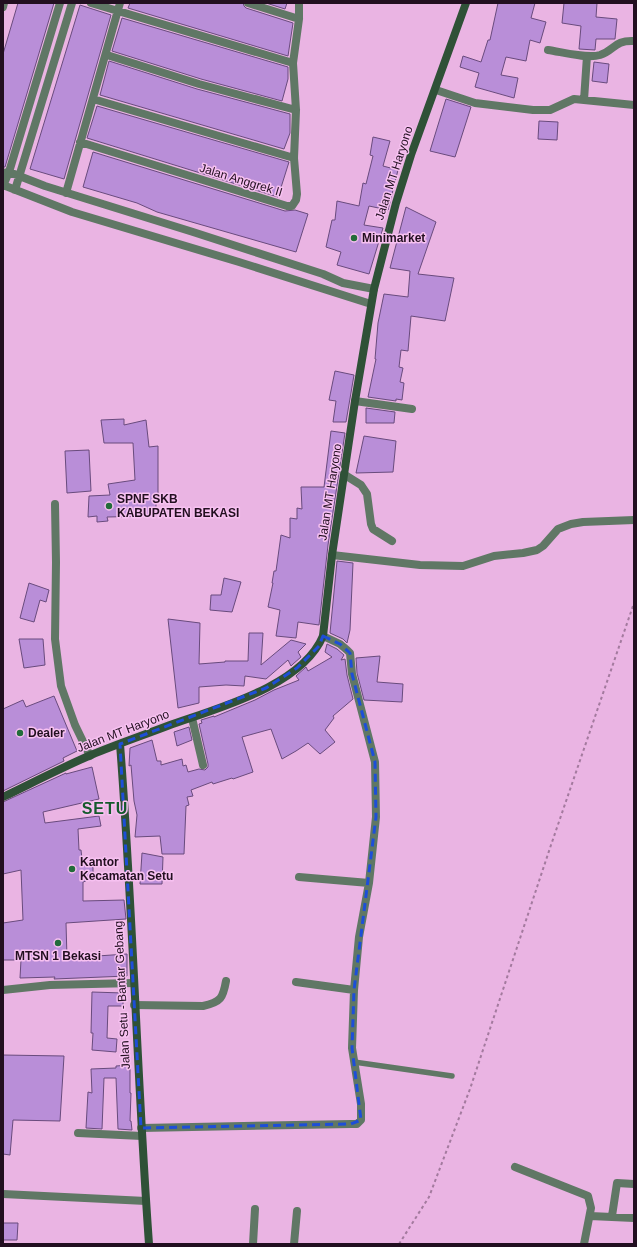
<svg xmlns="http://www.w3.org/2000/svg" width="637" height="1247" font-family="Helvetica,sans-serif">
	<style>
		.building { fill: #b98ed8; stroke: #694b7d }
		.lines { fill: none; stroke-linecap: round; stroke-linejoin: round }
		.path { stroke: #a37a9e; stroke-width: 2; stroke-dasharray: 3 3; stroke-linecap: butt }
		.lane { stroke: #607765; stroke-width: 5.5 }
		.street { stroke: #607765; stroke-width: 8 }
		.secondary { stroke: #2f5137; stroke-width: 8 }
		.marked { fill: none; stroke: #1d4ed8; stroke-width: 3; stroke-dasharray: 8 5; stroke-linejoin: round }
		.poi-dot { fill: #226c3a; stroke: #f7c1f1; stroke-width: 1.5 }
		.labels { text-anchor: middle; stroke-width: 3; stroke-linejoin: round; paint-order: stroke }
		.street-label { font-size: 12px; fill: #220f20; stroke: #f7c1f1 }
		.poi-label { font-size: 12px; font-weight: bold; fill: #220f20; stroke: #f7c1f1; text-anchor: start }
		.district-label { font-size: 16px; font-weight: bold; letter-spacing: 1px; fill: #145a2c; stroke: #f7c1f1 }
	</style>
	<rect width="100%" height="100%" fill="#eab4e3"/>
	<path class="building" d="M18,3H54L5,167H3V54Z
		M130,3H243L244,6L246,8L293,23L288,56L128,8Z
		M266,3H287L285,9Z
		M498,3H535L531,18L546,22L540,43L530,40L526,61L506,57L501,75L518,78L514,98L475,87L479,73L460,67L463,56L481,62L488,40H490Z
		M564,3H597L596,17L617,19L615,39H596L595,50L579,49L581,26L562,23Z
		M80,5L111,15L64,179L30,169Z
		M122,18L288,67V79L282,101L201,79L112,51Z
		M109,61L197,89L290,114V133L284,149L100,95Z
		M594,62L609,64L607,83L592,81Z
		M446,99L471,107L455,157L430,151Z
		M97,106L289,162L278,197L87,138Z
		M539,121L558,122L557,140L538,139Z
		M373,137L390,141L383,166L398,170L388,210L369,206L364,225L383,228L369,274L337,265L341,252L326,247L332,220H335L337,201L359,206L363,183L366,184L373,156L370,155Z
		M93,152L285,211L295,210L308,214L296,252L157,212L137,203L83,187Z
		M406,207L436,222L418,274L454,278L445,321L411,316L408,351L401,350L399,367L403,368L400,382L404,383L402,400L396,399V401L368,397L376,359H375L378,323L384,294L408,297L410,271L390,268Z
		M335,371L354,375L346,422H333L336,401L329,400Z
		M366,408L395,412L394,423H366Z
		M124,419V425L146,420L149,447L158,446V494H156V516L107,517L108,521L97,522V516L88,517L89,496L110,495L108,484L135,480L133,443H104L101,420Z
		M331,431L345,433L328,545L319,625L298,622L296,638L276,636L280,610L268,607L273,583H272L274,571H276L281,535L290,538V518L297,519V508L302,509L301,487H324Z
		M364,436L396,441L393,472L356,473Z
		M89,450L91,491L67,493L65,451Z
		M337,561L353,563L350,630L347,643L343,639L330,633Z
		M224,578L241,582L232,612L210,610L211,595H221Z
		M29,583L49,590L46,602L40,600L34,622L20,618Z
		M168,619L200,623L199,664L225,662V661H248L249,633H263L261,665L291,640L306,644L298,652L301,657L293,664L291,666L288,660L266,679L245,676L244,686L226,685L199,687V703L178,708Z
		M19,639H43L45,665L24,668Z
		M327,644L337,649L344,655L341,660L345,659L347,675L353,699L333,716L334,718L325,730L335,742L320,754L308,743L296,751L282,759L271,729L242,737L253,772L233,779L232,778L213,784L212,782L191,790L193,796L187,797L189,805L186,806L184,854H162L160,836L135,837L137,815L134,801L131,765L129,766L130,748L152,740L157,761H161V765L182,759L183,766L186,765L188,772L199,769L205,770L208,767V764L199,724L202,723L201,720L214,716V717L255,700L274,690L299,680L296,676L306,667L308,671L332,657L325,652Z
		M380,656L377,682L403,684L402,702L364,700L357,673L356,658Z
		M54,696L77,751L63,758L64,761L3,791V709L23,700L26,707Z
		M189,727L192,740L177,746L174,732Z
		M92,767L99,799L43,812L45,823L99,816L101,826L78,829L79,850H81L82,859L85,858V863L93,862V876L86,877V881L83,882V901L124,900L126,919L66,923L67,958L127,954V976L54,979L55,977L20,978L21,960H3V923L23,920L21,870L3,874V802L66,773V774Z
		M142,853L163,857L162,884H140Z
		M92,992L123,993V1006H108L107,1038L117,1039L116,1052L92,1050L93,1033H91Z
		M3,1055L64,1056L60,1121L13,1120L10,1155L3,1154Z
		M130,1065V1093H131L130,1121H131L132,1130L118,1129L116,1078H104L102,1129L86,1128L88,1092L92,1093L91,1069L116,1068V1066Z
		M3,1223H18L17,1240H3Z"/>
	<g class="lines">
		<path class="path" d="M399,1244L429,1197L470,1089L551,845L634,603"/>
		<path class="lane" d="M354,1062L452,1076"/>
		<path class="street" d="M91,3L293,63
			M248,3L299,19
			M3,7L4,3
			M548,50C562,52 587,59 600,55C615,50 614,40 634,41
			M107,55L199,84L296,110
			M436,90L475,103L533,110H550L574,99L634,105
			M93,99L294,158
			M584,100L587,56
			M80,142L287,206H292L296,200L297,194L294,158L296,110L293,63L299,19V3
			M3,173L9,172L45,186L193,232L323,274L343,283L374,289
			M3,185L72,212L239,262L371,304
			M3,186L9,172L60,3
			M15,190L72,3
			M66,193L120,3
			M355,401L412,409
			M345,475L361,485L367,494L371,524L373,529L392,541
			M55,504L56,562L55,639L61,686L75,725L90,756
			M332,555L420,565L463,566L494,556L523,553L537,550L543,546L558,529L571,524L583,522L634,520
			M192,718L203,765
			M299,877L369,883
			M296,982L354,990
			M3,990L50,985L134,983
			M134,1005L203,1006C221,1002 223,998 226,981
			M141,1128L351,1124H357L361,1120V1104L352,1048L354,990L359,937L369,883L376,817L375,762L352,674L350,653L347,650L340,644L323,636
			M78,1133L142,1136
			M515,1167L588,1196L591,1208L584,1244
			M3,1194L146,1201
			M590,1216L634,1218
			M612,1216L617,1183L634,1184
			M253,1244L255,1209
			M294,1244L297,1211"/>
		<path class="secondary" d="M120,744C133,911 137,1078 149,1244
			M3,797C32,783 61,768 91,755C117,744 144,735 170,725C218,708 302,686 323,636L332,555L355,401L374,289L396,203L411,155L466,3"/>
	</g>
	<path class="marked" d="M323,636L340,644L350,653L352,674L375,762L376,817L354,990L352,1048L361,1120L351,1124L141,1128L120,744L266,688L297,668L319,646Z"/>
	<g class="poi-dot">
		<circle cx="354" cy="238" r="4"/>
		<circle cx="109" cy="506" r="4"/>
		<circle cx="20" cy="733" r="4"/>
		<circle cx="72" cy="869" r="4"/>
		<circle cx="58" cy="943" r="4"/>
	</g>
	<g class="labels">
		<g class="street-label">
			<text transform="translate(394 173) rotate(-72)" y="4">Jalan MT Haryono</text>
			<text transform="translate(241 180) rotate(17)" y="4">Jalan Anggrek II</text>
			<text transform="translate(330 492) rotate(-81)" y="4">Jalan MT Haryono</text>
			<text transform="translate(123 731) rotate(-21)" y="4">Jalan MT Haryono</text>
			<text transform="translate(122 995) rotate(-93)" y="4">Jalan Setu - Bantar Gebang</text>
		</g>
		<g class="poi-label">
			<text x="362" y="242">Minimarket</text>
			<text x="117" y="503">SPNF SKB<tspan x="117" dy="14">KABUPATEN BEKASI</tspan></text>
			<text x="28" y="737">Dealer</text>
			<text x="80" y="866">Kantor<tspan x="80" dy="14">Kecamatan Setu</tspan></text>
			<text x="58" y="960" text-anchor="middle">MTSN 1 Bekasi</text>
		</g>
		<g class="district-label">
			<text x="105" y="814">SETU</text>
		</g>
	</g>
	<rect width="637" height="1247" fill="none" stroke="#220f20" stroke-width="8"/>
</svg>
